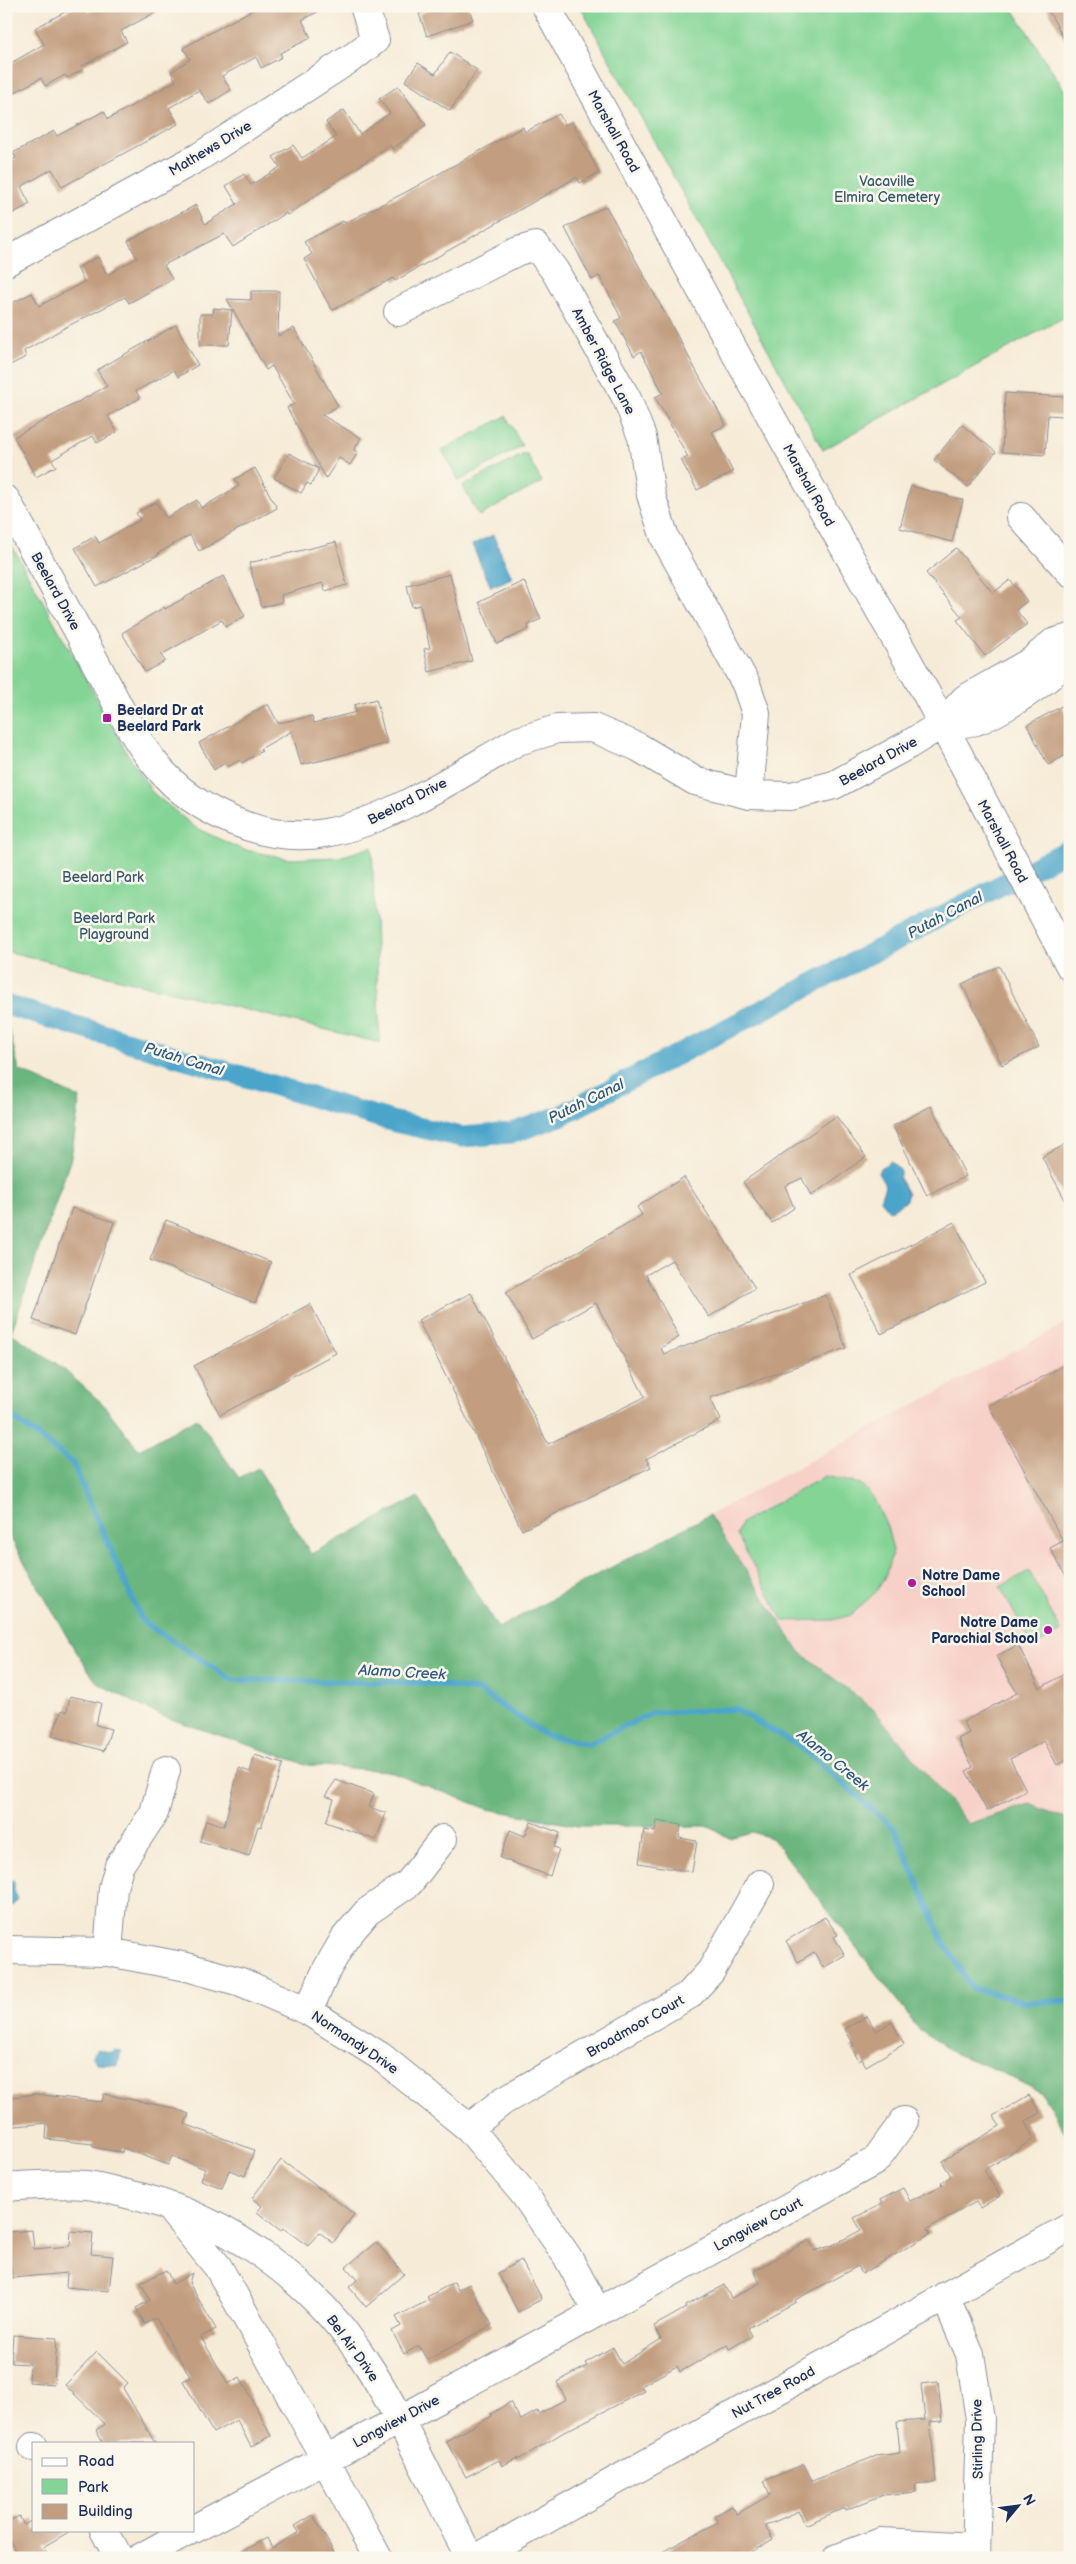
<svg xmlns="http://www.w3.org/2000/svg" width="1076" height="2564" font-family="'Balsamiq Sans',sans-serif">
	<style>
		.built { fill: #f7d1c8 }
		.green { fill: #83d495; stroke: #4f827a }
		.forest { fill: #6ab67e; stroke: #42726e }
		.water { fill: #4ca5ca; stroke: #346a94 }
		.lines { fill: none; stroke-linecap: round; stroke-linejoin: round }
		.stream { stroke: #4ca5ca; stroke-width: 6 }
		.canal { stroke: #4ca5ca; stroke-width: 21 }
		.building { fill: #c29d7f }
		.minor-casing { stroke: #888d9a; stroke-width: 30 }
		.major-casing { stroke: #888d9a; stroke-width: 30 }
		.minor { stroke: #fff; stroke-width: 28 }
		.major { stroke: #fff; stroke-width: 28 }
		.poi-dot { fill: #b5179e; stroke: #fbf7ec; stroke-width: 2 }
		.labels { text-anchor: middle; stroke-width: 5; stroke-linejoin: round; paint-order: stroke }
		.street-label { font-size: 14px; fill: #1b2f5e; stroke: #fbf7ec }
		.park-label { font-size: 14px; fill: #35586c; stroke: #fbf7ec }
		.poi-label { font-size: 14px; font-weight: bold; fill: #1b2f5e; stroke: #fbf7ec; text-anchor: start }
		.water-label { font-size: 15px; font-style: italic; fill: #2c5884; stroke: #fbf7ec }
	</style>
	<rect width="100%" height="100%" fill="#fbf7ec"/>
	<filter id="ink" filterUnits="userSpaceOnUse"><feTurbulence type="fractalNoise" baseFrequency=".02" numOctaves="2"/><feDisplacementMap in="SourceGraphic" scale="10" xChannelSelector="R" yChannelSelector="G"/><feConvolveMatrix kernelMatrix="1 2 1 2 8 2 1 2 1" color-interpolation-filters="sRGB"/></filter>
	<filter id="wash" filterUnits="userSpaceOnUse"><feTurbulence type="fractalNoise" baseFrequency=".0096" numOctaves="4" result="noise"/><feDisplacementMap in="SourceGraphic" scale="20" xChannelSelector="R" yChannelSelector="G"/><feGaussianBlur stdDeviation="1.12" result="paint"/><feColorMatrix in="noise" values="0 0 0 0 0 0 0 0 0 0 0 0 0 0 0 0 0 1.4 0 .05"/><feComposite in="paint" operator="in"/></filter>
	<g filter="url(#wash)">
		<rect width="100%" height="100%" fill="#f6ebd7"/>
		<path class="built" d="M1070,1321V1821L1030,1804L968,1824L873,1709L800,1652L709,1515Z"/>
		<path class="green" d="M580,6H1011L1070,99V314L823,450Z
			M506,416L522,446L459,481L442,450Z
			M526,453L542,482L479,516L463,486Z
			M6,535L127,753L153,793L196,828L241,849L290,859L339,857L372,847L380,1043L6,951Z
			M825,1476L861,1484L874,1499L887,1527L893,1550L886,1574L877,1591L851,1615L833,1620L783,1621L737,1535L741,1523Z
			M1029,1571L1061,1631L1033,1647L1000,1587Z"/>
		<path class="forest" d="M6,1027L9,1028L19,1070L80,1098L71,1158L11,1333L60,1366L103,1404L139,1450L197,1418L239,1478L258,1468L311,1554L418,1497L498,1628L709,1515L800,1652L873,1709L968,1824L1030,1804L1070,1821V2141L1042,2093L990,2067L955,2054L918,2028L773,1839L752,1832L729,1838L709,1826H578L488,1809L387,1771L308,1765L159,1715L97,1683L70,1642L6,1530Z"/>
		<path class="water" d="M493,535L512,578L491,587L472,545Z
			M891,1161L901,1171L899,1178L908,1194L905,1202L889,1211L880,1200L885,1185L878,1173L880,1168Z
			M9,1878L14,1881V1891L18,1899L12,1906H7L6,1903V1880Z
			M98,2049L109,2053L114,2050L121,2051L118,2065L97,2064L92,2055Z"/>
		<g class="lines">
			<path class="stream" d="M6,1412L72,1462L142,1621L232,1680L428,1683L480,1691L545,1735L589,1744L652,1713L735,1709L801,1747L895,1829L942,1939L972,1988L1026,2002L1070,2001"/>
			<path class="canal" d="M6,1005L395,1122L462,1137L512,1133L560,1116L1070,849"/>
		</g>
		<g id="blocks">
			<path class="building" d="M76,6H86L89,12L100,6H167L121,31L127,42L82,66L84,69L67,78L65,75L45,86L41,78L6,97V66L44,44L35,28Z
				M259,6H329L302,20L311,38L280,53L282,57L261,68L256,57L222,76L231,90L209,104L199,90L169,108L178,124L62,187L52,169L21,187L30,204L6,217V159L8,162L16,158L13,153L54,131L57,136L104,111L108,119L176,81L171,72L190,59L183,48Z
				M439,6H468L473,20L427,36L419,14Z
				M1046,6H1070V50Z
				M450,52L477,70L450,111L405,81L418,63L435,74Z
				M398,86L426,125L392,149L390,145L287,215L286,213L233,247L224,234L164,265L172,279L129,303L125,297L66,327L24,351L26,357L6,367V306L32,293L39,306L84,282L77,268L98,257L107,275L137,258L128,241L196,205L205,224L237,204L226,186L244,174L251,185L280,167L273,157L293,145L302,158L336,137L326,122L344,110L360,134L390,113L379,99Z
				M559,114L565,125L572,121L599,173L580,183L577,177L395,281L393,278L333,310L330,307L304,259L312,254L304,242L343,221L345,223L406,192L523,127L525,132Z
				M606,206L726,425L712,432L733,472L697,490L681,460L688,457L655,397L663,393L641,351L634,356L615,321L621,318L608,292L599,276L592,280L565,228Z
				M251,291H279L278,336L294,328L338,406L322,415L361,438L354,450L358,452L350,465L339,458L326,478L287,408L294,404L272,366L266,370L227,299L251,300Z
				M214,308L232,310L229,345H200V314H213Z
				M176,325L198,365L178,377L174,370L136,391L140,398L108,416L117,432L97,443L93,436L52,460L56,466L36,477L14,437L107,386L97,370Z
				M1005,393L1065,397L1064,416L1048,415L1045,455L1002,452Z
				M962,425L996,452L968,487L934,460Z
				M289,453L319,469L311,485L307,483L301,493L274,478Z
				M255,468L277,508L199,551L190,535L158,553L160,554L97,587L75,548L95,536L99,543L140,520L136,513L156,502L166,518L197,500L201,508L239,486L235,479Z
				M911,486L963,500L952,542L900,528Z
				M336,542L347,585L325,591L323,583L281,595L282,602L261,607L249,563Z
				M956,548L993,593L1010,580L1027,601L1016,610L1027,624L985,656L957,620L962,617L926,573Z
				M450,574L472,661L429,672L424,649L430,648L420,605L412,607L407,585Z
				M223,576L245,616L226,627L222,620L161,655L165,661L145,672L122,633L164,607L165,609Z
				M524,581L541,619L528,625L529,629L497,644L479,602Z
				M376,699L387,743L323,760L301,765L292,731L260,749L262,751L242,763L240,760L228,767L225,763L214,770L199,743L268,704L278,723L312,716L314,723L356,712L354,705Z
				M1062,706L1070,721V753L1048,765L1027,725Z
				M999,966L1039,1047L1002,1065L962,984Z
				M931,1106L966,1176L927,1196L893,1126Z
				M836,1116L866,1157L811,1196L802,1178L785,1186L794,1208L772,1223L743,1182Z
				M1070,1142V1209L1042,1157Z
				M684,1177L755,1288L709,1317L672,1260L646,1275L679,1337L661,1348L664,1354L826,1295L846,1348L710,1398L721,1420L646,1459L651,1467L522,1530L418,1320L471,1293L548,1444L645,1397L596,1303L532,1339L506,1292L642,1215L637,1207Z
				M72,1208L114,1222L75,1335L33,1320Z
				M166,1220L271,1262L255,1303L150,1260Z
				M954,1222L985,1282L881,1334L851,1275Z
				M310,1304L336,1353L220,1415L194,1366Z
				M1070,1362V1584L1050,1548L1063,1541L989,1406Z
				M1018,1645L1040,1688L1070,1671V1758L1057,1765L1044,1741L1010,1759L1026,1790L987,1811L966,1771L973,1767L958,1739L969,1733L963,1722L1017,1693L996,1656Z
				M70,1696L101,1703L96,1725L111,1729L104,1751L52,1736L62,1710L67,1712Z
				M255,1755L283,1764L261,1827L258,1826L249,1856L200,1841L206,1820L224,1826L239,1768L250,1772Z
				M336,1780L374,1794L369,1807L386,1813L376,1840L326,1822L334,1799L325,1796Z
				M657,1821L681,1825L679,1838L697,1841L692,1872L639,1863L644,1830L655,1832Z
				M531,1822L560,1833L554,1847L559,1849L550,1876L500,1858L510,1830L525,1836Z
				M825,1917L838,1935L834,1937L845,1955L823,1968L814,1952L798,1962L786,1941Z
				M867,2016L876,2031L892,2022L904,2044L866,2066L862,2059L859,2061L851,2047L854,2045L845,2029Z
				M35,2094L102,2102L104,2094L173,2108L189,2114L185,2124L254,2150L245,2176L229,2170L222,2188L201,2180L205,2169L172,2156L168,2165L123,2148L122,2153L93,2147V2144L46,2139L47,2123L6,2127V2098Z
				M1029,2095L1040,2113L1025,2122L1034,2139L984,2170L1000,2196L980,2208L976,2202L927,2229L930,2234L862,2274L858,2266L795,2300L796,2302L748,2328L752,2336L729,2349L727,2345L680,2372L677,2366L641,2386L644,2391L564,2432L518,2460L517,2458L502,2466L499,2460L466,2477L446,2441L492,2416L491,2414L510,2402L521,2420L537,2411L538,2414L566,2399L557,2382L587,2366L585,2363L613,2347L622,2364L661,2339L654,2326L686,2308L685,2306L724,2285L731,2298L760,2283L754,2271L809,2240L815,2251L833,2245L861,2230L854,2218L882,2204L880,2200L903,2188L910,2201L943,2185L941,2183L951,2176L942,2161L1000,2126L993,2116Z
				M281,2160L354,2214L333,2243L319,2232L308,2246L283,2228L281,2231L257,2212L262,2206L252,2198Z
				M32,2230L34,2249L70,2246L71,2231L93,2233L91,2254L113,2256L109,2291L66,2287L67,2273L12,2278L7,2232Z
				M376,2242L404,2274L366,2307L349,2287L357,2280L346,2267Z
				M521,2260L542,2299L518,2312L498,2273Z
				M166,2270L173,2284L192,2273L189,2283L216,2329L201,2337L228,2384L240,2377L271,2436L251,2447L237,2420L213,2433L183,2381L190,2377L156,2318L145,2324L136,2308L150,2300L141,2283Z
				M454,2282L458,2290L469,2284L492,2325L427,2360L419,2346L404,2354L392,2331L401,2326L396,2317L429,2300L427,2297Z
				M13,2335L57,2338L54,2384L29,2382L30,2364L11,2363Z
				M97,2352L128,2383L123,2388L155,2443H103L96,2430L105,2424L65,2385Z
				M938,2382L942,2421L930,2422L936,2482L915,2484L916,2492L883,2495L845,2510L844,2508L805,2525L799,2511L765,2526L773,2540L742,2558H651L718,2522L714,2516L732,2506L737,2514L770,2495L764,2481L804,2464L812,2481L876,2456L900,2453L897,2422L925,2420L921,2384Z
				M313,2515L337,2558H229L267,2538L272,2548L299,2532L295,2526Z
				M19,2516L24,2525L34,2519V2530H72L43,2547L50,2558H20L6,2535V2523Z"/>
		</g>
	</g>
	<g filter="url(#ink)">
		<use href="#blocks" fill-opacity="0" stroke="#888d9a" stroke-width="1"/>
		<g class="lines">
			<defs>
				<path id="minor" d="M546,6L737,356L926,693L1070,966
					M6,262L199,157L356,55L375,40L364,6
					M398,312L518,251L536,246L555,271L627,399L642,437L651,495L665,538L746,684L756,713L749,795
					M6,500C33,550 61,599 88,649C110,687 128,732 157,766C195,812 265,844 325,833C387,823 463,772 518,741L557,729L593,728L638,747L695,781L749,795L791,796L834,785L908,745L942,724L965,699L1032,661L1053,643L1070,638
					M1021,517L1070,572
					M942,724C952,723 966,724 976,721C999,713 1060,675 1070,654
					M6,1950L108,1952L187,1967L241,1982L308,2011L380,2056L469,2128L524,2194L567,2256L597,2311
					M108,1952L113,1888L119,1866L154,1813L166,1770
					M308,2011L327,1969L345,1938L367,1912L409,1883L443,1839
					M469,2128L503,2101L689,1995L711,1971L760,1884
					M6,2187C32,2185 60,2183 86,2185C98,2186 111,2190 123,2193C225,2215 316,2281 371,2370C408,2430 437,2495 470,2558
					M172,2211L218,2267L302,2416L378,2558
					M945,2296L970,2354L980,2419L976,2558
					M33,2447H34
					M194,2529L416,2411L875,2161L904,2121
					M104,2530L119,2558
					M140,2558L191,2530
					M838,2558L881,2542L976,2547"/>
				<path id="major" d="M477,2558L1070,2227"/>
			</defs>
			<use href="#minor" class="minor-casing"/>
			<use href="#major" class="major-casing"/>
			<use href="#minor" class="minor"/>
			<use href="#major" class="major"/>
		</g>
	</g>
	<g class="poi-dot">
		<rect x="102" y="713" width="10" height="10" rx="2.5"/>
		<circle cx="912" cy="1583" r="5"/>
		<circle cx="1048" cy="1630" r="5"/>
	</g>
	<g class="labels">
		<g class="street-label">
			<text transform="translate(614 131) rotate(61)" y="5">Marshall Road</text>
			<text transform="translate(210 148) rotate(-31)" y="5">Mathews Drive</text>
			<text transform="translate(604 361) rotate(62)" y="5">Amber Ridge Lane</text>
			<text transform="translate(809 485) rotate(61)" y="5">Marshall Road</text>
			<text transform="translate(56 591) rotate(61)" y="5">Beelard Drive</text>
			<text transform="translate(878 761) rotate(-29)" y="5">Beelard Drive</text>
			<text transform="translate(407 801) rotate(-27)" y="5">Beelard Drive</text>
			<text transform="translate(1003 841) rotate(62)" y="5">Marshall Road</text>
			<text transform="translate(635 2026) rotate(-30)" y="5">Broadmoor Court</text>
			<text transform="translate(355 2042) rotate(34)" y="5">Normandy Drive</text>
			<text transform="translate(758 2224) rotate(-28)" y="5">Longview Court</text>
			<text transform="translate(353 2348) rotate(54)" y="5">Bel Air Drive</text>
			<text transform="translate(773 2392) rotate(-29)" y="5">Nut Tree Road</text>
			<text transform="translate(396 2421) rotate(-28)" y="5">Longview Drive</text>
			<text transform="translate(977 2439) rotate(-91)" y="5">Stirling Drive</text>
		</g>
		<g class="park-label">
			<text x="887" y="186">Vacaville<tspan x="887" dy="16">Elmira Cemetery</tspan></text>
			<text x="103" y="882">Beelard Park</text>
			<text x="114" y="923">Beelard Park<tspan x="114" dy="16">Playground</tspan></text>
		</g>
		<g class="poi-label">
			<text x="117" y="715">Beelard Dr at<tspan x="117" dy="16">Beelard Park</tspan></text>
			<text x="922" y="1580">Notre Dame<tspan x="922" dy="16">School</tspan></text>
			<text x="1038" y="1627" text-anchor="end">Notre Dame<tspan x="1038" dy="16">Parochial School</tspan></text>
		</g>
		<g class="water-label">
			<text transform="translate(945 915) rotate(-28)" y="5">Putah Canal</text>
			<text transform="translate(184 1059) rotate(17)" y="5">Putah Canal</text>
			<text transform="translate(586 1101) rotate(-26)" y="5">Putah Canal</text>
			<text transform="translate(402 1672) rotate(3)" y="5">Alamo Creek</text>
			<text transform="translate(833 1760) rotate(39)" y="5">Alamo Creek</text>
		</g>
	</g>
	<rect width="1076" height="2564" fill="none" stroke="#fbf7ec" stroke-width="25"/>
	<rect x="32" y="2442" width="162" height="90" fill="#fbf7ec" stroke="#a1a7b3"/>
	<rect x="42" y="2458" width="25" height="8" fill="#ffffff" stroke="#a1a7b3"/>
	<text x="78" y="2466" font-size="15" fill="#1b2f5e">Road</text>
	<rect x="42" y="2479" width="25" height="15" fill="#83d495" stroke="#a1a7b3"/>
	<text x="78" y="2492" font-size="15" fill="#1b2f5e">Park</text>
	<rect x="42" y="2504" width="25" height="15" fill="#c29d7f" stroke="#a1a7b3"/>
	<text x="78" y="2516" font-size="15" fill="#1b2f5e">Building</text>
	<g transform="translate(1018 2506) rotate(61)" stroke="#fbf7ec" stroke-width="4" paint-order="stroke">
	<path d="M0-4L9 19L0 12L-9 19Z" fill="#1b2f5e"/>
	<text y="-8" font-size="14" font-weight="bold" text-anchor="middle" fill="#1b2f5e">N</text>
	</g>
</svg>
